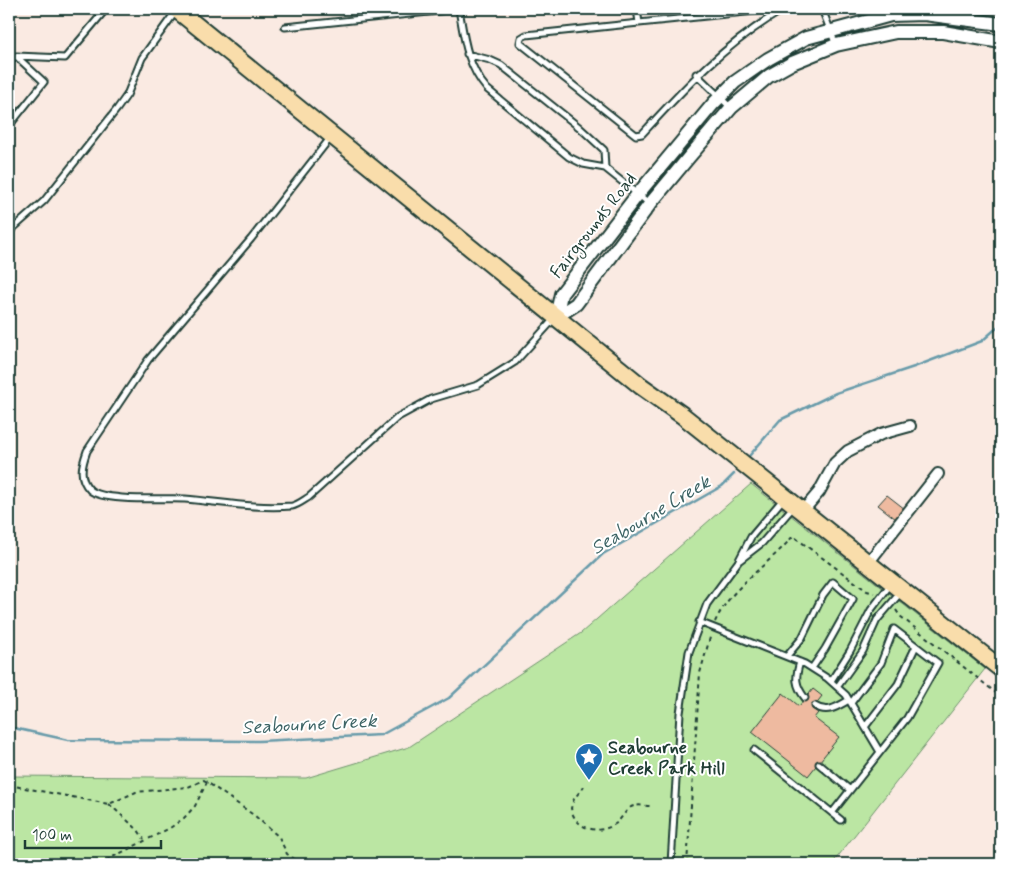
<svg xmlns="http://www.w3.org/2000/svg" width="1010" height="873" font-family="Mynerve,sans-serif">
	<style>
		.green { fill: #bbe6a3; stroke: #6d926c }
		.lines { fill: none; stroke-linecap: round; stroke-linejoin: round }
		.stream { stroke: #679baa; stroke-width: 2.5 }
		.building { fill: #eebaa0; stroke: #1f3d34 }
		.service-casing { stroke: #1f3d34; stroke-width: 9 }
		.minor-casing { stroke: #1f3d34; stroke-width: 14 }
		.tertiary-casing { stroke: #1f3d34; stroke-width: 16 }
		.primary-casing { stroke: #1f3d34; stroke-width: 20 }
		.path { stroke: #1f3d34; stroke-width: 2; stroke-dasharray: 4 4; stroke-linecap: butt }
		.service { stroke: #fff; stroke-width: 5 }
		.minor { stroke: #fff; stroke-width: 10 }
		.tertiary { stroke: #fff; stroke-width: 12 }
		.primary { stroke: #f9ddab; stroke-width: 16 }
		.labels { text-anchor: middle; stroke-width: 4; stroke-linejoin: round; paint-order: stroke }
		.street-label { font-size: 18px; fill: #1f3d34; stroke: #fff }
		.poi-label { font-size: 18px; font-weight: bold; fill: #1f3d34; stroke: #fff; text-anchor: start }
		.water-label { font-size: 19px; font-style: italic; fill: #3d6465; stroke: #fff }
	</style>
	<rect width="100%" height="100%" fill="#faeae2"/>
	<filter id="ink" filterUnits="userSpaceOnUse"><feTurbulence type="fractalNoise" baseFrequency=".02" numOctaves="2"/><feDisplacementMap in="SourceGraphic" scale="10" xChannelSelector="R" yChannelSelector="G"/><feConvolveMatrix kernelMatrix="1 2 1 2 8 2 1 2 1" color-interpolation-filters="sRGB"/></filter>
	<g filter="url(#ink)">
		<path class="green" d="M751,484L985,669L832,864H9V776L306,778L409,747L581,633Z"/>
		<g class="lines">
			<path class="stream" d="M750,455L780,420L836,393L914,367L982,341L1001,324
				M9,727L68,740L259,741L381,735L449,698L603,554L722,486L734,474"/>
		</g>
		<path class="building" d="M887,495L905,509L896,519L878,505Z
			M813,689L822,696L812,709L818,713L814,718L839,737L808,776L752,732L783,693L799,706Z"/>
		<g class="lines">
			<defs>
				<path id="service" d="M459,9C464,38 467,66 487,89L569,157L583,164L605,168L650,204
					M637,9L639,23L774,9
					M822,9L836,45
					M639,23L526,35L521,38L520,43L636,135L642,134C688,84 725,44 784,9
					M285,27L458,9
					M467,54L490,60L501,65L579,127L604,150L605,168
					M16,56L65,58L106,9
					M9,60L16,56L44,82L9,126
					M696,74L730,107
					M331,137L251,239L148,360L87,451C82,465 78,478 90,490C104,502 165,498 185,499C221,502 255,509 292,506C298,505 304,500 309,497L398,417L431,399L478,385L515,362L554,319
					M9,232L44,201L117,109L127,95L142,58L176,11
					M740,560L762,543L794,506
					M699,622L805,664L827,678L846,695L880,752
					M787,656L802,638L823,595L833,582L853,599L825,649L812,668
					M800,662C795,678 795,685 805,698
					M831,681L850,651L871,610L890,585
					M838,686L863,651L877,620L901,592
					M815,706C827,714 837,707 849,700
					M865,727L898,684L916,646
					M754,750L841,820
					M819,764L850,790
					M832,813L907,718L938,663L894,629L881,663L851,703
					M671,864L680,713L689,652L707,604L738,562L751,537L784,498"/>
				<path id="minor" d="M802,512L819,492L835,463L848,451L881,434L910,426
					M868,563L938,474"/>
				<path id="tertiary" d="M556,317L561,294L638,194L713,104L735,82L768,59L806,38L891,15L924,14L1001,24
					M556,317L576,304L650,204L689,157L731,108L769,76L792,63L836,45L896,32H943L1001,42"/>
				<path id="primary" d="M176,9L641,386L682,415L1001,669"/>
			</defs>
			<use href="#service" class="service-casing"/>
			<use href="#minor" class="minor-casing"/>
			<use href="#tertiary" class="tertiary-casing"/>
			<use href="#primary" class="primary-casing"/>
			<path class="path" d="M896,610L900,616L1001,697
				M715,622C731,586 769,565 793,536L867,591L874,593
				M9,785L109,804L136,792L188,787L204,780L255,816L279,837L287,854L302,864
				M584,786L574,799L571,808C574,828 598,836 615,824C621,820 624,812 631,807C637,804 644,806 651,806
				M109,804L138,830L144,839
				M99,864L170,828L184,818L195,806L207,782
				M687,864L700,673L711,634"/>
			<use href="#service" class="service"/>
			<use href="#minor" class="minor"/>
			<use href="#tertiary" class="tertiary"/>
			<use href="#primary" class="primary"/>
		</g>
	</g>
	<defs>
		<symbol id="sight-pin" viewBox="-11 -11 22 30"><path d="M0 17L-7.5 6A9.5 9.5 0 1 1 7.5 6Z" fill="#1f6fb2" stroke="#fff"/><path d="M0-6L1.8-2.2L6-1.7L2.9 1.2L3.7 5.4L0 3.3L-3.7 5.4L-2.9 1.2L-6-1.7L-1.8-2.2Z" fill="#fff"/></symbol>
	</defs>
	<g fill-rule="evenodd">
		<use href="#sight-pin" x="573" y="741" width="32" height="43"/>
	</g>
	<g class="labels">
		<g class="street-label">
			<text transform="translate(593 225) rotate(-52)" y="6">Fairgrounds Road</text>
		</g>
		<g class="poi-label">
			<text x="608" y="753">Seabourne<tspan x="608" dy="21">Creek Park Hill</tspan></text>
		</g>
		<g class="water-label">
			<text transform="translate(650 514) rotate(-31)" y="7">Seabourne Creek</text>
			<text transform="translate(309 723) rotate(-3)" y="7">Seabourne Creek</text>
		</g>
	</g>
	<rect width="1010" height="873" fill="none" stroke="#fff" stroke-width="30"/>
	<rect x="15" y="15" width="980" height="843" fill="none" stroke="#1f3d34" stroke-width="2" filter="url(#ink)"/>
	<path d="M25 840v8h136v-8" fill="none" stroke="#1f3d34" stroke-width="2.5"/>
	<text x="32" y="840" font-size="15" fill="#1f3d34" stroke="#ffffff" stroke-width="4" paint-order="stroke">100 m</text>
</svg>
